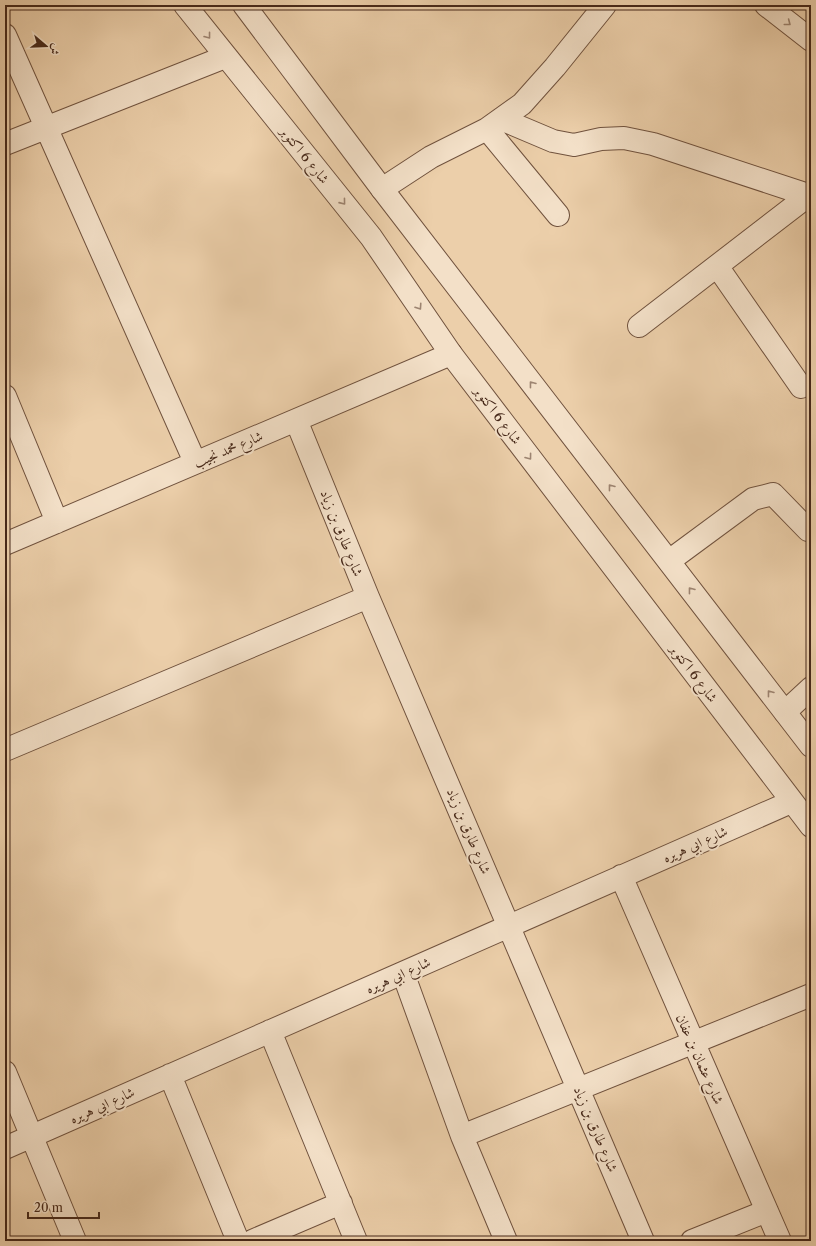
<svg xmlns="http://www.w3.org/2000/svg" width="816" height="1246" font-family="'Libre Caslon Text',Amiri,serif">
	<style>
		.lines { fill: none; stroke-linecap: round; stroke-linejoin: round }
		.minor-casing { stroke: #70523e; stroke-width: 24 }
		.tertiary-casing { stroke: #70523e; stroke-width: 24 }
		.minor { stroke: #f3e0c8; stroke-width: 22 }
		.tertiary { stroke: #f3e0c8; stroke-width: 22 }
		.oneway { stroke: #9d8471 }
		.labels { text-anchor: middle; stroke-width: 4; stroke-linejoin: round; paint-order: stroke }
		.street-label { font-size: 14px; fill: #47291a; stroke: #f3e0c8 }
	</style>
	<rect width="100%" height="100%" fill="#eccfaa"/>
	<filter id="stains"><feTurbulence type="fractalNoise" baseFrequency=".005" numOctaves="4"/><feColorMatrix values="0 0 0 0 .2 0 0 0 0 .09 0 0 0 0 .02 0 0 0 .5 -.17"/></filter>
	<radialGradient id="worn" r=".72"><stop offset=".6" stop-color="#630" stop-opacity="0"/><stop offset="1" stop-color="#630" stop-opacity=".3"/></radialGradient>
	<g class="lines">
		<defs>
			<path id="minor" d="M5,35L195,462
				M501,119L553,141L574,145L601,139L624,138L653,144L811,196
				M487,129L558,215
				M5,144L225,57
				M382,189L431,157L487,129L522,104L555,67L605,5
				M717,266L801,387
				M639,326L809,195
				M5,396L57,522
				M296,420L368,597L643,1241
				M5,544L451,354
				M669,561L753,499L773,494L808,530
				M785,712L811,688
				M5,750L368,597
				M621,876L780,1241
				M403,973L462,1136L506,1241
				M270,1031L356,1241
				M5,1072L75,1241
				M170,1075L238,1241
				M462,1136L811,995
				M5,1148L791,802
				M252,1241L341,1203
				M692,1241L767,1211"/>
			<path id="tertiary" d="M185,5L371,237L451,354L811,826
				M244,5L382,189L811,746
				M766,5L811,40"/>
		</defs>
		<use href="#minor" class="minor-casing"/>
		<use href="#tertiary" class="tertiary-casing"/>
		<use href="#minor" class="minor"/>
		<use href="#tertiary" class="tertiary"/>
	</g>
	<defs><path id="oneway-chevron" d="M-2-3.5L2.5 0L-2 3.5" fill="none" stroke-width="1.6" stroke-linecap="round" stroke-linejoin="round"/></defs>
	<g class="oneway">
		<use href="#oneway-chevron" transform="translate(788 23) rotate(38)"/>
		<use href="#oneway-chevron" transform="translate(208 36) rotate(52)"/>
		<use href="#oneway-chevron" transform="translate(343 202) rotate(51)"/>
		<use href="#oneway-chevron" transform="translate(419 307) rotate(56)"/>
		<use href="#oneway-chevron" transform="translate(532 384) rotate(-128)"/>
		<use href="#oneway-chevron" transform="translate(529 457) rotate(53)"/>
		<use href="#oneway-chevron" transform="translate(611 487) rotate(-128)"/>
		<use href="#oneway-chevron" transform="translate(691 590) rotate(-128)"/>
		<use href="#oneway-chevron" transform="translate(770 693) rotate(-128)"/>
	</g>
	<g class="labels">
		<g class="street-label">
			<text transform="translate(305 155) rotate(51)" y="5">شارع 6 اكتوبر</text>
			<text transform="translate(498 415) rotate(53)" y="5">شارع 6 اكتوبر</text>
			<text transform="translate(228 449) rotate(-23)" y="5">شارع محمد نجيب</text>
			<text transform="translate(342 533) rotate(68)" y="5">شارع طارق بن زياد</text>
			<text transform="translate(694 673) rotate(53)" y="5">شارع 6 اكتوبر</text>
			<text transform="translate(469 831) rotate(67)" y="5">شارع طارق بن زياد</text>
			<text transform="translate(695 844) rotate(-24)" y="5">شارع ابي هريره</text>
			<text transform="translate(398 975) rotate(-24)" y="5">شارع ابي هريره</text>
			<text transform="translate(700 1059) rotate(66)" y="5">شارع عثمان بن عفان</text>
			<text transform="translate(102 1105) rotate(-24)" y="5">شارع ابي هريره</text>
			<text transform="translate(596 1129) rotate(67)" y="5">شارع طارق بن زياد</text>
		</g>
	</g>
	<rect width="816" height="1246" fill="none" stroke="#eccfaa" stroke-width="20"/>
	<rect x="6" y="6" width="804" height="1234" fill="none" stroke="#47291a" stroke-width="2"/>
	<rect x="10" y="10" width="796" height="1226" fill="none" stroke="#47291a"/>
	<g transform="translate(46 46) rotate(109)" stroke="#f3e0c8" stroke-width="3" paint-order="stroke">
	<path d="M0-3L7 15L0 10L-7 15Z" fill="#47291a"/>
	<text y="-6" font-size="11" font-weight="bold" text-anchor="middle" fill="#47291a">ش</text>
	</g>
	<path d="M28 1212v6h71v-6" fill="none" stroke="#47291a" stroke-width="2"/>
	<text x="34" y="1212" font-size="12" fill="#47291a" stroke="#f3e0c8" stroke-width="3" paint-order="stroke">20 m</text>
	<rect width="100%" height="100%" filter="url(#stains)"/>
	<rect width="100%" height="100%" fill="url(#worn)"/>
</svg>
